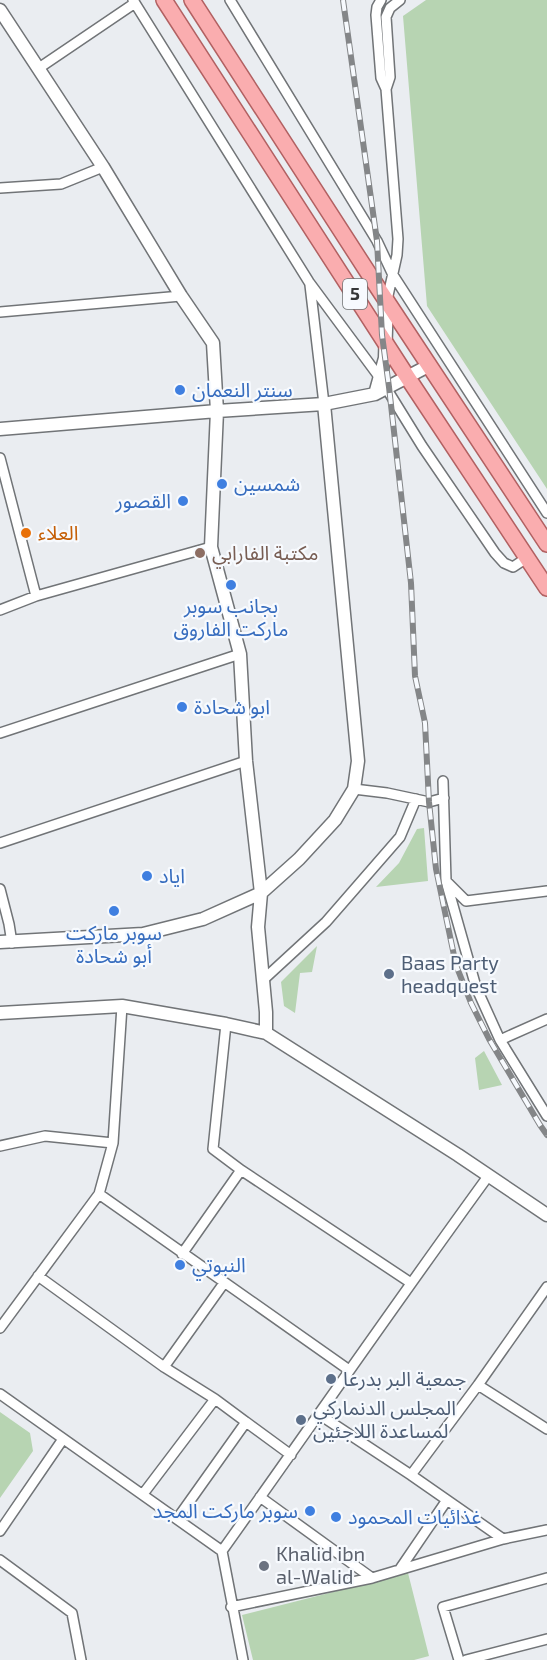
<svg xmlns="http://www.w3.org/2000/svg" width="547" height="1660" font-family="'Exo 2','Noto Sans Arabic',sans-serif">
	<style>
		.green { fill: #b7d4b2 }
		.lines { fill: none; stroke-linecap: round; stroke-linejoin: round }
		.minor-casing { stroke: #717477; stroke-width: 12 }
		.tertiary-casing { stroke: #717477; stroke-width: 15 }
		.primary-casing { stroke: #b26162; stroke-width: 18 }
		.minor { stroke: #fff; stroke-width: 9 }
		.tertiary { stroke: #fff; stroke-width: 12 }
		.primary { stroke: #faadaf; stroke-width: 15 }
		.rail-casing { stroke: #848688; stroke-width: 6 }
		.rail { stroke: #f7fafe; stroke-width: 4; stroke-dasharray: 11; stroke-linecap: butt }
		.shop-dot { fill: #3f7fe0; stroke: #f7fafe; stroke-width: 2 }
		.food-dot { fill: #e8710a; stroke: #f7fafe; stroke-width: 2 }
		.education-dot { fill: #8d6e63; stroke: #f7fafe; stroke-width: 2 }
		.service-dot { fill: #5c6f8a; stroke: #f7fafe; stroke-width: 2 }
		.worship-dot { fill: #6b7280; stroke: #f7fafe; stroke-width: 2 }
		.labels { text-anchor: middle; stroke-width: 4.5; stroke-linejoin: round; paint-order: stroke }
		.shield { fill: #f7fafe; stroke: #6f7273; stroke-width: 1.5 }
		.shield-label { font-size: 18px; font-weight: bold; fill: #353738 }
		.shop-label { font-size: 20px; fill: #366cbe; stroke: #f7fafe; text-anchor: start }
		.food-label { font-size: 20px; fill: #c56008; stroke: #f7fafe; text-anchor: start }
		.education-label { font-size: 20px; fill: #785e54; stroke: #f7fafe; text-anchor: start }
		.service-label { font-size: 20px; fill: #4e5e75; stroke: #f7fafe; text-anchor: start }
		.worship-label { font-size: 20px; fill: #5b616d; stroke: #f7fafe; text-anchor: start }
	</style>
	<rect width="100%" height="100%" fill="#eaedf1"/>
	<path class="green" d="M426,0H547V489L427,306L403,16Z
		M424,828L428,881L376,887L399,863L417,829Z
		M317,946L312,972L300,973L295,1013L284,1006L281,982Z
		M484,1051L502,1085L479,1090L475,1058Z
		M0,1412L30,1433L33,1451L0,1498Z
		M408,1573L429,1656L414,1660H253L242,1615Z"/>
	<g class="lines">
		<defs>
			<path id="minor" d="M133,0L309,282L380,378L422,446L495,553L504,563L513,567L528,557
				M230,0L377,241L393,275L547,513
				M381,0L377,7L376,15L381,78L386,89L398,239L397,255L387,300
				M39,68L135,3
				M386,89L390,77L386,17L390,8L400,0
				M0,188L61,184L103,167
				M310,285L324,404
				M0,312L181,296
				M0,458L36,596
				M0,610L36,596L211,547
				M0,733L240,654
				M443,781L446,881L476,987L500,1040L547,1116
				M354,789L387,793L429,802L444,798
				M0,843L246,761
				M447,882L466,901L547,891
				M0,889L9,924L12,943
				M263,980L326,922L400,837L416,799
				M226,1024L213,1149L241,1170L411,1283
				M500,1040L547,1019
				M0,1146L45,1136L113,1143
				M99,1194L349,1370
				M182,1254L241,1170
				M38,1276L164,1367L215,1399
				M0,1328L99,1194L113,1143L122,1006
				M164,1367L224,1283
				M478,1385L547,1429
				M0,1394L222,1551
				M320,1415L411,1475L503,1539
				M246,1422L291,1455
				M411,1475L478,1385L547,1287
				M143,1494L215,1399L246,1422L177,1519
				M260,1497L372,1578
				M0,1531L63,1439
				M0,1560L72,1613L81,1660
				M400,1569L447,1500
				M231,1607L372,1578L503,1539L547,1530
				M243,1660L222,1551C311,1426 398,1300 489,1175
				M459,1660L443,1607L547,1578
				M466,1660L547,1639"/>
			<path id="tertiary" d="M0,10L103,167L181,296L213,343L217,411L211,547L240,654L246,761L261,893L258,927L266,1012V1033
				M375,394L385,358L387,300
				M0,429L217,411L324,404L375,394L430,365
				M0,942L143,934L203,919L261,893L299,859L335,820L354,789L358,761L324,404
				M0,1013L122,1006L226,1024L266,1033L458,1155L547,1215"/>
			<path id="primary" d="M164,0L408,378L547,588
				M192,0L378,288L547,544"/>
		</defs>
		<use href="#minor" class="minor-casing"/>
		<use href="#tertiary" class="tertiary-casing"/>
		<use href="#primary" class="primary-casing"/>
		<use href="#minor" class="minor"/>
		<use href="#tertiary" class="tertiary"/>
		<use href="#primary" class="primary"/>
		<defs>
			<path id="rail" d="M343,0L377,241L382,335L389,387L411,583L415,676L425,723L429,802L436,869L456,965L471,1003L489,1039L540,1125L547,1135"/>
		</defs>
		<use href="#rail" class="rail-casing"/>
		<use href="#rail" class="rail"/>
	</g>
	<g class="shop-dot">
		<circle cx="180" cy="390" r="6"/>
		<circle cx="222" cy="484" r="6"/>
		<circle cx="183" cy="501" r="6"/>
		<circle cx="231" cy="585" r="6"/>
		<circle cx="182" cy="707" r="6"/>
		<circle cx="147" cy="876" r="6"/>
		<circle cx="114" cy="911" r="6"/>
		<circle cx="180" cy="1265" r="6"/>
		<circle cx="310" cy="1511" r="6"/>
		<circle cx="336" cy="1517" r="6"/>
	</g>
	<circle class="food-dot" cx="26" cy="533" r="6"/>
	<circle class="education-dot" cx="200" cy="553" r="6"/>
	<g class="service-dot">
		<circle cx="389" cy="974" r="6"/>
		<circle cx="331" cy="1379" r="6"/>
		<circle cx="301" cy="1420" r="6"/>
	</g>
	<circle class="worship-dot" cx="264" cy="1566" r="6"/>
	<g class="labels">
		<rect class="shield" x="343" y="279" width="24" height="30" rx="4.5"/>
		<g class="shield-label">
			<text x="355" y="300">5</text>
		</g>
		<g class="shop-label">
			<text x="192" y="397">سنتر النعمان</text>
			<text x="234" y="491">شمسين</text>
			<text x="171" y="508" text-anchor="end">القصور</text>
			<text x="231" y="613" text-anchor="middle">بجانب سوبر<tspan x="231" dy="23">ماركت الفاروق</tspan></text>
			<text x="194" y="714">ابو شحادة</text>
			<text x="159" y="883">اياد</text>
			<text x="114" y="940" text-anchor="middle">سوبر ماركت<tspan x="114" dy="23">أبو شحادة</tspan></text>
			<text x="192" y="1272">النبوتي</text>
			<text x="298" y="1518" text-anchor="end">سوبر ماركت المجد</text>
			<text x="348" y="1524">غذائيات المحمود</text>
		</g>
		<g class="food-label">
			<text x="38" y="540">العلاء</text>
		</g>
		<g class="education-label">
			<text x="212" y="560">مكتبة الفارابي</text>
		</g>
		<g class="service-label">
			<text x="401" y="970">Baas Party<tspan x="401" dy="23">headquest</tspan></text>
			<text x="343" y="1386">جمعية البر بدرعا</text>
			<text x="313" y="1415">المجلس الدنماركي<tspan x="313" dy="23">لمساعدة اللاجئين</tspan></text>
		</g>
		<g class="worship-label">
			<text x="276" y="1561">Khalid ibn<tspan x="276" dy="23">al-Walid</tspan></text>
		</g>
	</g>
</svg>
